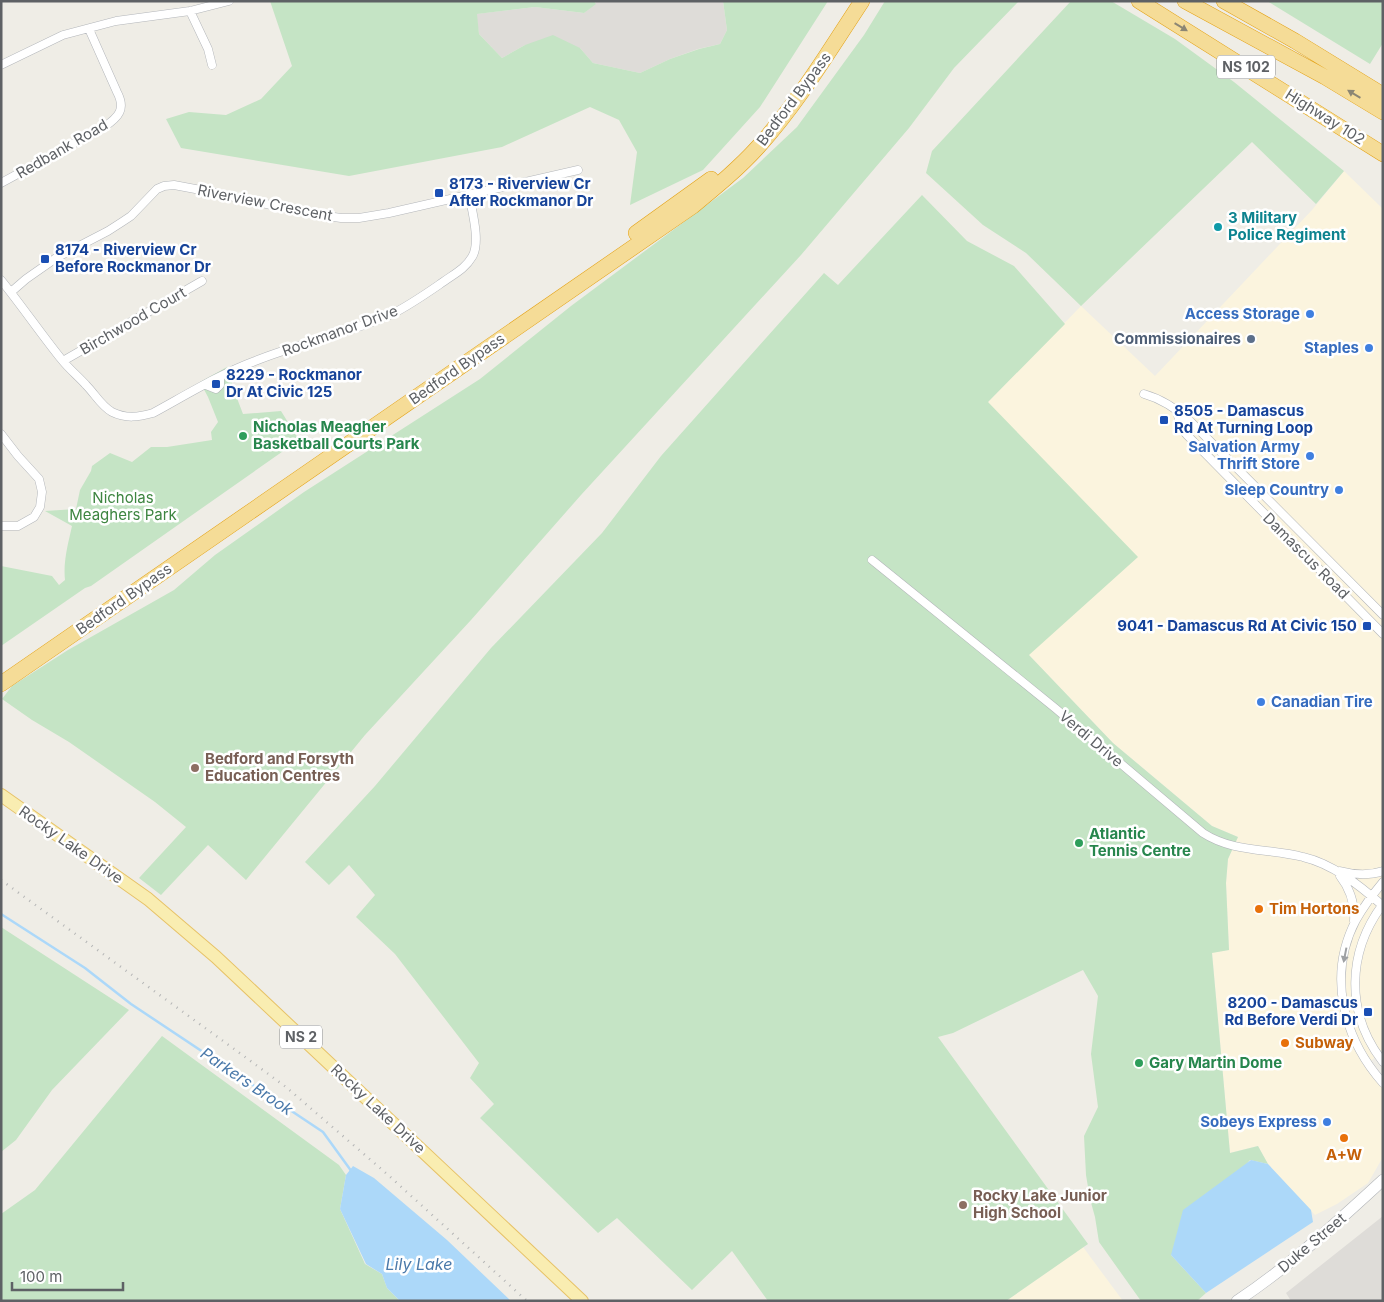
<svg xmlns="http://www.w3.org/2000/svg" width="1384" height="1302" font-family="Inter,sans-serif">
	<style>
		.commercial { fill: #fbf4de }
		.industrial { fill: #dedcd8 }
		.green { fill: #c5e4c5 }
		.water { fill: #acd8f9 }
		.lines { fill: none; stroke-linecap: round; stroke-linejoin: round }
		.stream { stroke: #acd8f9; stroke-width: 2.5 }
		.street-casing { stroke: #b3b6ba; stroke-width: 9 }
		.secondary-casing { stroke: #b2b5b9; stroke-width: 12 }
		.primary-casing { stroke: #e7c267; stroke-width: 14 }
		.highway-casing { stroke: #e3a012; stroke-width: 16 }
		.street { stroke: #fff; stroke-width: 8 }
		.secondary { stroke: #fff; stroke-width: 11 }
		.primary { stroke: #f9edb1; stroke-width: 12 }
		.highway { stroke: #f5dc97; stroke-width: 15 }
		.rail { stroke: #b4b5b5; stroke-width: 2.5; stroke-dasharray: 1 6; stroke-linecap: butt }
		.oneway { fill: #8b8674 }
		.oneway2 { fill: #9ea0a3 }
		.transit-dot { fill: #1a4fb4; stroke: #fff; stroke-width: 2 }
		.culture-dot { fill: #0f9aa8; stroke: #fff; stroke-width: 2 }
		.shop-dot { fill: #3f7fe0; stroke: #fff; stroke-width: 2 }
		.service-dot { fill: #5c6f8a; stroke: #fff; stroke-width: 2 }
		.leisure-dot { fill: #2e9e5b; stroke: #fff; stroke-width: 2 }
		.education-dot { fill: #8d6e63; stroke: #fff; stroke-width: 2 }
		.food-dot { fill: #e8710a; stroke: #fff; stroke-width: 2 }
		.labels { text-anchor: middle; stroke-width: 5; stroke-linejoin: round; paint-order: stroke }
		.shield { fill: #fff; stroke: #8e9093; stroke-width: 1 }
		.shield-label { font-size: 14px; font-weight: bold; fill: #5e6165 }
		.street-label { font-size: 15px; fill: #5e6165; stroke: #fff }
		.transit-label { font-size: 15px; font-weight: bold; fill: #164399; stroke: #fff; text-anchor: start }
		.culture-label { font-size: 15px; font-weight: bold; fill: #0d838f; stroke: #fff; text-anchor: start }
		.shop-label { font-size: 15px; font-weight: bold; fill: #366cbe; stroke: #fff; text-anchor: end }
		.service-label { font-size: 15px; font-weight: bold; fill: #4e5e75; stroke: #fff; text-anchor: end }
		.leisure-label { font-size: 15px; font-weight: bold; fill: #27864d; stroke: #fff; text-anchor: start }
		.park-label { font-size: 15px; fill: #3d8540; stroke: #fff }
		.education-label { font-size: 15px; font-weight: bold; fill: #785e54; stroke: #fff; text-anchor: start }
		.food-label { font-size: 15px; font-weight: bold; fill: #c56008; stroke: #fff; text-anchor: start }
		.water-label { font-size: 16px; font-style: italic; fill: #4a79aa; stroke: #fff }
	</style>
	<rect width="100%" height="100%" fill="#efede6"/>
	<path class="commercial" d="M1344,171L1383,209V1052L1381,1051L1366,1066L1383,1088V1157L1368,1183L1337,1204L1315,1215L1268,1164L1258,1146L1230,1153L1212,952L1229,950L1226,883L1228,859L1238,837L1212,826L1113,743L1029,655L988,402L1081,306L1155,376L1312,210Z
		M1083,1247L1123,1301H1006Z"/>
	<path class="industrial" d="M594,1H723L727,30L720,44L698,49L670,59L640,73L593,63L580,48L525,45L502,58L479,34L476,14L535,7L584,13L596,3Z
		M1383,1216V1301H1291L1286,1293Z"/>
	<path class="green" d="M270,1H594L596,4L584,13L535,7L477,14L479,34L502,58L525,45L553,35L580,48L593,63L640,73L670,59L699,49L720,44L727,30L723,1H828L760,107L703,170L630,205L637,152L619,120L590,107L502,147L349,176L181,148L166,119L189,112L226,115L261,99L292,66Z
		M885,1H1019L954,68L909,128L801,255L581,495L471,620L365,735L246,880L208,845L161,895L139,878L186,827L155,802L69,742L32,720L2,699L12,686L68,650L174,590L215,555L304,492L480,379L571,306L743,178L797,127L864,35Z
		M1071,1H1111L1175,39L1234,82L1344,171L1316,204L1252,142L1081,306L1026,253L983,225L926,173L932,151Z
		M1267,1H1383V43L1370,64Z
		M922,195L967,241L1014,266L1065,324L988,402L1138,557L1029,655L1113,743L1212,826L1238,837L1228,859L1226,883L1229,950L1212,953L1230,1153L1258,1146L1268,1164L1250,1160L1171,1255L1206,1293L1197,1301H1141L1099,1242L1095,1217L1090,1199L1086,1175L1084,1136L1098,1107L1091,1054L1098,996L1083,970L953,1033L938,1037L1088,1244L1006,1301H768L732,1251L692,1290L617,1218L598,1233L480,1118L494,1104L470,1078L479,1063L395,954L356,917L375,895L349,865L329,885L305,862L375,786L491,648L602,533L661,456L824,273L838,285Z
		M227,367L235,393L243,414L281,411L299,440L91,586L85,588L1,646V566L52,576L59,585L65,580C63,562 68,544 72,526L45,511L76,509L80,490L91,471L92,466L110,453L132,462L151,447H167L212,440L211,432L218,422L208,397L200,382Z
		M1,927L129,1010L52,1090L16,1140L1,1152Z
		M162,1036L339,1165L346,1175L340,1209L365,1264L382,1274L387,1288L400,1301H1V1214L35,1190Z"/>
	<path class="water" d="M1251,1160L1268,1164L1311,1210L1313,1222L1206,1293L1171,1255L1183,1210Z
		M353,1166L374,1178L447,1240L511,1301H400L387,1288L382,1274L366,1264L340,1209L346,1175Z"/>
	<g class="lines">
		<path class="stream" d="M1,914L85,968L131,1004L323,1132L352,1172"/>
		<defs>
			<path id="street" d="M190,11L208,49L212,65
				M1,65L63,35L116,21L190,11L229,1
				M1,183L104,127C119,117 126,109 117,92L89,29
				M1,280C22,306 41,334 62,360C69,369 78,376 86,385C95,394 101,406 112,412C126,419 139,417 153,413C186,395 220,374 255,361C299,343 348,334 392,314C410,305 427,293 443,282C454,274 465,269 472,257C481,243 472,211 469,194
				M11,292L26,279L56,258L108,231L122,222L131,216L157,189L164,186L174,185L206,191L313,214L341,218H359L389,213L578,170
				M63,361L202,281
				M206,385L216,389L220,385V377
				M1144,394C1162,399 1177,409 1191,422L1383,615
				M1176,409L1182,429L1187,435L1383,634
				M1,434L18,456L39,479L42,492L40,507L34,517L18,526H1
				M872,560L1055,708L1203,833C1234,853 1269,848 1303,857C1333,864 1359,885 1382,905
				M1340,871C1355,875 1368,876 1383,871
				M1340,876C1351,890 1355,904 1354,921
				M1383,882C1373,894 1364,906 1356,920C1327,975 1343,1038 1383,1083
				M1383,904C1347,952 1345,1013 1383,1062"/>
			<path id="secondary" d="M1237,1301C1290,1266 1336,1223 1383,1180"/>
			<path id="primary" d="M1,795L148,899L216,957L582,1301"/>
			<path id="highway" d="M1139,1L1383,154
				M1185,1L1325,77L1383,112
				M1224,1L1295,41L1383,95
				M636,233L711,179
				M1,684L693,206C716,187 738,169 758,147C798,103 829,51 862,1"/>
		</defs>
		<use href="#street" class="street-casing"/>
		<use href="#secondary" class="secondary-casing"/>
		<use href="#primary" class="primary-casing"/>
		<use href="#highway" class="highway-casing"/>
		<use href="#street" class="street"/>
		<use href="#secondary" class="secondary"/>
		<use href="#primary" class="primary"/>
		<use href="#highway" class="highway"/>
		<path class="rail" d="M1,880L241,1054L286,1087L387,1174L527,1301"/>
	</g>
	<defs><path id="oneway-solid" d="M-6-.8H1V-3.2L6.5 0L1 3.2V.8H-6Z" transform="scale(1.25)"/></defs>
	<g class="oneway">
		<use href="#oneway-solid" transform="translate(1181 27) rotate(31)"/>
		<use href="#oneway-solid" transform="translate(1354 94) rotate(-149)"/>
	</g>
	<use class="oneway2" href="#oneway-solid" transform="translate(1345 955) rotate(101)"/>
	<g class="transit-dot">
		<rect x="434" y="188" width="10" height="10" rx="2.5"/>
		<rect x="40" y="254" width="10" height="10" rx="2.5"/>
		<rect x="211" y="379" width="10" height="10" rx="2.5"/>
		<rect x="1159" y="415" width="10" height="10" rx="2.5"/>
		<rect x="1362" y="621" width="10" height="10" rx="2.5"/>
		<rect x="1363" y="1007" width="10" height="10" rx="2.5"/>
	</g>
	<circle class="culture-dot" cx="1218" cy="227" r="5"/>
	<g class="shop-dot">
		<circle cx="1310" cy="314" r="5"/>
		<circle cx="1369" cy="348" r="5"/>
		<circle cx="1310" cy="456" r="5"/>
		<circle cx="1339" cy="490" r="5"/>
		<circle cx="1261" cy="702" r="5"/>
		<circle cx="1327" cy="1122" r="5"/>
	</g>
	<circle class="service-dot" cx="1251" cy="339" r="5"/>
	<g class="leisure-dot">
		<circle cx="243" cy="436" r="5"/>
		<circle cx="1079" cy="843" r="5"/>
		<circle cx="1139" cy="1063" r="5"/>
	</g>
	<g class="education-dot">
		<circle cx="195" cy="768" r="5"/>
		<circle cx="963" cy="1205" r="5"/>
	</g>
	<g class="food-dot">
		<circle cx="1259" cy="909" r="5"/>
		<circle cx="1285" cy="1043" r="5"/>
		<circle cx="1344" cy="1138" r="5"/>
	</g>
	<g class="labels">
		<g class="shield">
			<rect x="1217" y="55.5" width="58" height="23" rx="4"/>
			<rect x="280" y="1025.5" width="42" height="23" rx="4"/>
		</g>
		<g class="shield-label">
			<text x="1246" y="72">NS 102</text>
			<text x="301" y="1042">NS 2</text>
		</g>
		<g class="street-label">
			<text transform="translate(794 99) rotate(-53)" y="5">Bedford Bypass</text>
			<text transform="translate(1325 117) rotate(32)" y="5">Highway 102</text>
			<text transform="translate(62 149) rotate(-30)" y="5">Redbank Road</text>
			<text transform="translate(265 203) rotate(11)" y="5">Riverview Crescent</text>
			<text transform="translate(133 321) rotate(-30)" y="5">Birchwood Court</text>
			<text transform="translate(340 331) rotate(-20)" y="5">Rockmanor Drive</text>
			<text transform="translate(457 369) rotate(-35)" y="5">Bedford Bypass</text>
			<text transform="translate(1306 556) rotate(45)" y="5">Damascus Road</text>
			<text transform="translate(124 599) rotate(-35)" y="5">Bedford Bypass</text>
			<text transform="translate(1091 739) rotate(40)" y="5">Verdi Drive</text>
			<text transform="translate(71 845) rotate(35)" y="5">Rocky Lake Drive</text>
			<text transform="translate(378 1109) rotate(43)" y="5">Rocky Lake Drive</text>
			<text transform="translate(1312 1243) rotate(-40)" y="5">Duke Street</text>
		</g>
		<g class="transit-label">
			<text x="449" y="189">8173 - Riverview Cr<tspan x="449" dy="17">After Rockmanor Dr</tspan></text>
			<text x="55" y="255">8174 - Riverview Cr<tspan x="55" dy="17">Before Rockmanor Dr</tspan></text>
			<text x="226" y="380">8229 - Rockmanor<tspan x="226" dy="17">Dr At Civic 125</tspan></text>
			<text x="1174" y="416">8505 - Damascus<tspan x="1174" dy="17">Rd At Turning Loop</tspan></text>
			<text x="1357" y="631" text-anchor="end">9041 - Damascus Rd At Civic 150</text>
			<text x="1358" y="1008" text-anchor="end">8200 - Damascus<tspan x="1358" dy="17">Rd Before Verdi Dr</tspan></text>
		</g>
		<g class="culture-label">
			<text x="1228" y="223">3 Military<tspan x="1228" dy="17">Police Regiment</tspan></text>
		</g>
		<g class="shop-label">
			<text x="1300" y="319">Access Storage</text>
			<text x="1359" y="353">Staples</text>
			<text x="1300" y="452">Salvation Army<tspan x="1300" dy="17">Thrift Store</tspan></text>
			<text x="1329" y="495">Sleep Country</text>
			<text x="1271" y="707" text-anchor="start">Canadian Tire</text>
			<text x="1317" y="1127">Sobeys Express</text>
		</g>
		<g class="service-label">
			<text x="1241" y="344">Commissionaires</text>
		</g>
		<g class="leisure-label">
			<text x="253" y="432">Nicholas Meagher<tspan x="253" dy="17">Basketball Courts Park</tspan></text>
			<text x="1089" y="839">Atlantic<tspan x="1089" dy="17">Tennis Centre</tspan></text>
			<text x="1149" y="1068">Gary Martin Dome</text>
		</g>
		<g class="park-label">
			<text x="123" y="503">Nicholas<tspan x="123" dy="17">Meaghers Park</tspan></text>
		</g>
		<g class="education-label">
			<text x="205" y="764">Bedford and Forsyth<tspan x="205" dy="17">Education Centres</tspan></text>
			<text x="973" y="1201">Rocky Lake Junior<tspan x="973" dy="17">High School</tspan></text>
		</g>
		<g class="food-label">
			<text x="1269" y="914">Tim Hortons</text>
			<text x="1295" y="1048">Subway</text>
			<text x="1344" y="1160" text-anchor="middle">A+W</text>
		</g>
		<g class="water-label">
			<text transform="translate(247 1081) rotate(34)" y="6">Parkers Brook</text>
			<text x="419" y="1270">Lily Lake</text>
		</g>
	</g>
	<rect width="1384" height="1302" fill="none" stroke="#5e6165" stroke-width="5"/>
	<path d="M12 1282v8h111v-8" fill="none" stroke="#5e6165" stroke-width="2.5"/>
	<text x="20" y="1282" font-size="15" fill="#5e6165" stroke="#ffffff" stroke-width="4" paint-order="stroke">100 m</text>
</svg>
